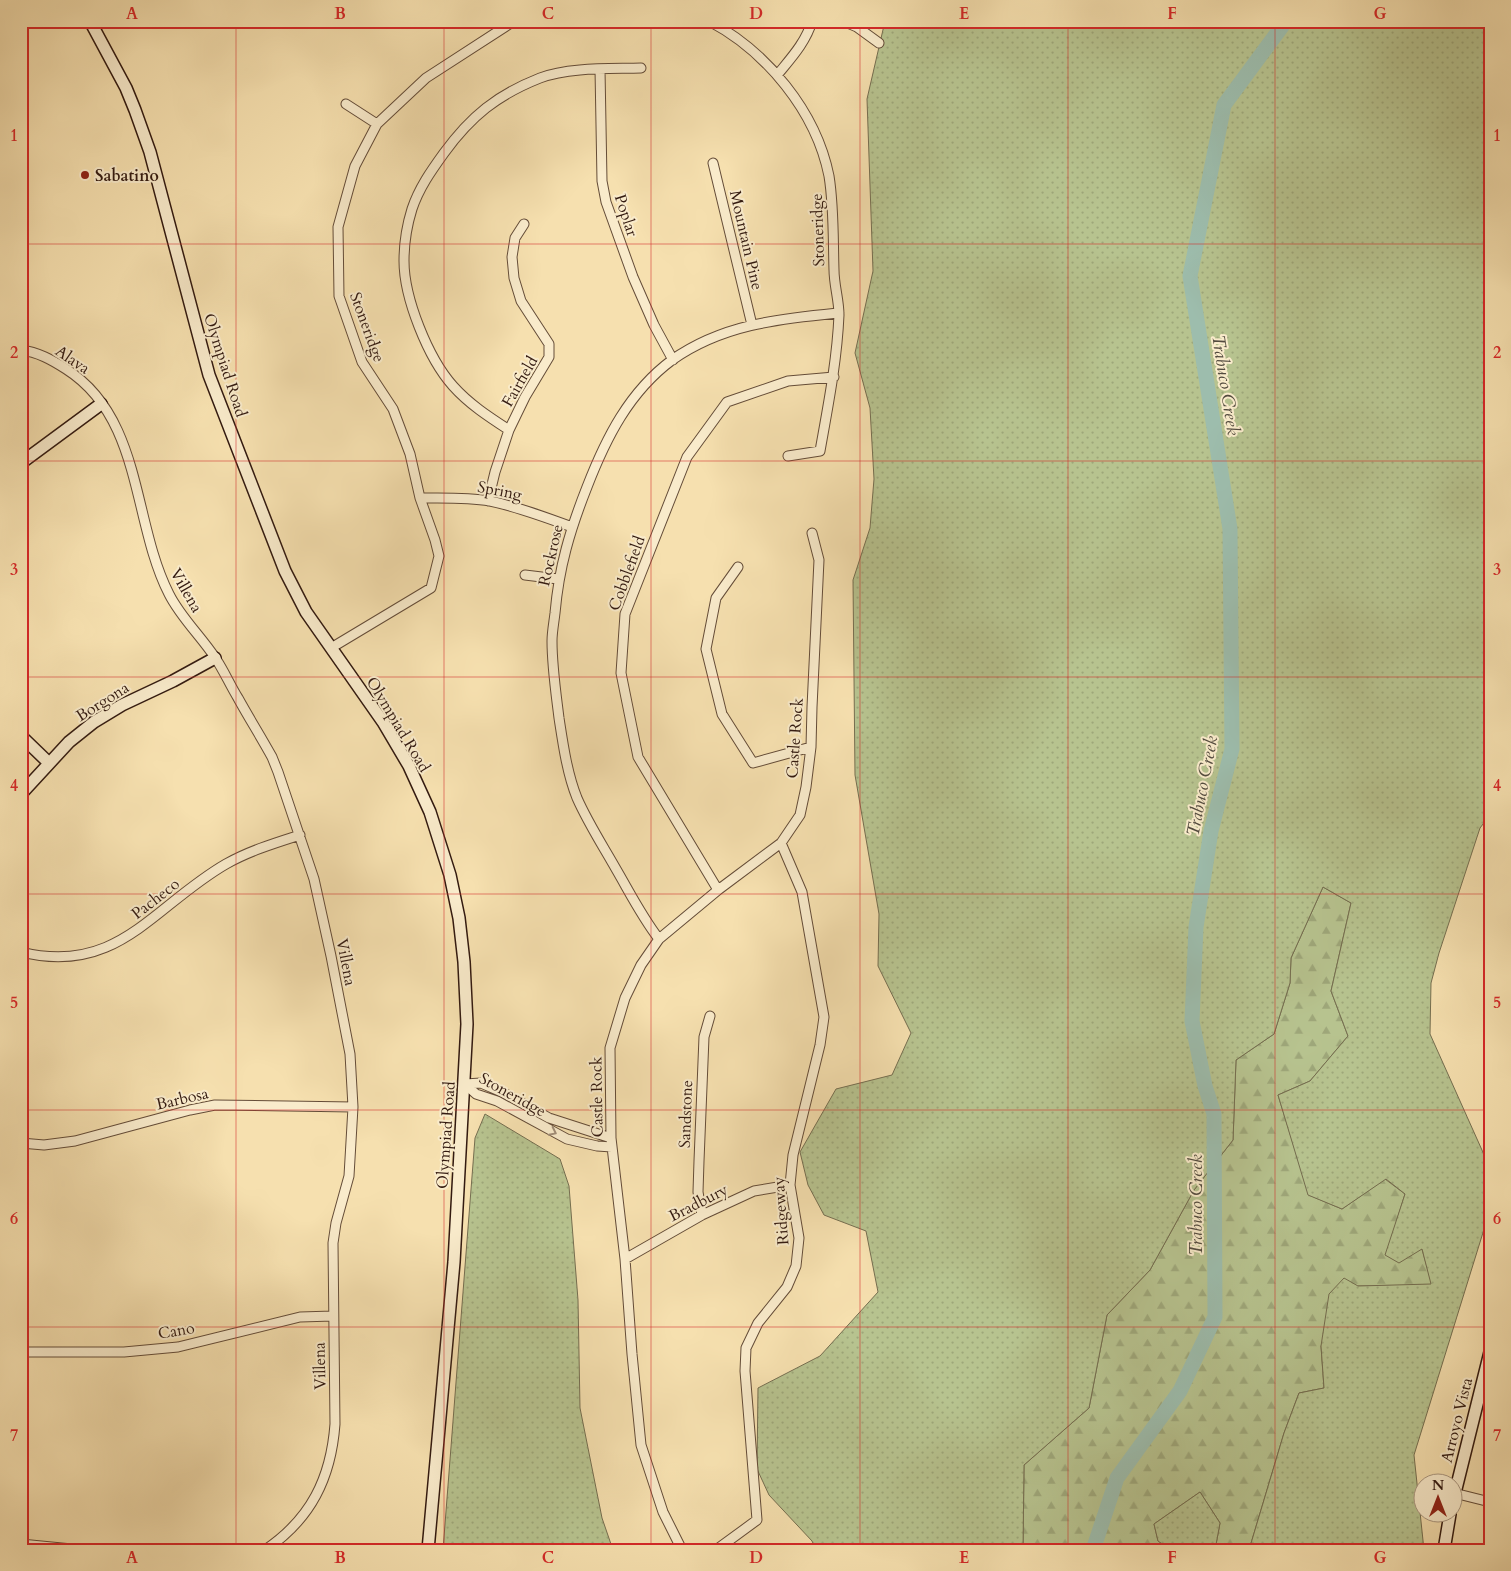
<svg xmlns="http://www.w3.org/2000/svg" width="1511" height="1571" font-family="Cardo,serif">
	<style>
		.forest { fill: url(#forest-firs); stroke: #756e50 }
		.park { fill: url(#park-dots); stroke: #756e50 }
		.lines { fill: none; stroke-linecap: round; stroke-linejoin: round }
		.river { stroke: #9dbdad; stroke-width: 15 }
		.street-casing { stroke: #644c38; stroke-width: 11 }
		.secondary-casing { stroke: #331a10; stroke-width: 14 }
		.street { stroke: #f9ebcb; stroke-width: 9 }
		.secondary { stroke: #f9ebcb; stroke-width: 11 }
		.oneway { stroke: #a08d77 }
		.grid { fill: none; stroke: #d62828; stroke-width: 1; stroke-opacity: 0.55 }
		.poi-dot { fill: #8f2418; stroke: #f9ebcb; stroke-width: 2 }
		.labels { text-anchor: middle; stroke-width: 4; stroke-linejoin: round; paint-order: stroke }
		.poi-label { font-size: 16px; font-weight: bold; fill: #331a10; stroke: #f9ebcb; text-anchor: start }
		.street-label { font-size: 16px; fill: #331a10; stroke: #f9ebcb }
		.water-label { font-size: 18px; font-style: italic; fill: #534b3f; stroke: #f9ebcb }
		.neatline { fill: none; stroke: #d62828; stroke-width: 2 }
		.grid-label { font-size: 16px; text-anchor: middle; font-weight: bold; fill: #d62828 }
	</style>
	<defs>
		<pattern id="forest-firs" width="22" height="20" patternUnits="userSpaceOnUse" patternTransform="scale(1.25)"><rect width="22" height="20" fill="#b7c38f"/><path d="M5 1l3.5 6h-7zM16 11l3.5 6h-7z" fill="#9ea77a"/></pattern>
		<pattern id="park-dots" width="8" height="8" patternUnits="userSpaceOnUse" patternTransform="scale(1.25)"><rect width="8" height="8" fill="#b7c38f"/><path d="M2 2h.1M6 6h.1" fill="none" stroke="#9ea77a" stroke-width="1.8" stroke-linecap="round"/></pattern>
	</defs>
	<rect width="100%" height="100%" fill="#f6e0af"/>
	<filter id="stains"><feTurbulence type="fractalNoise" baseFrequency=".004" numOctaves="4"/><feColorMatrix values="0 0 0 0 .2 0 0 0 0 .09 0 0 0 0 .02 0 0 0 .5 -.17"/></filter>
	<radialGradient id="worn" r=".72"><stop offset=".6" stop-color="#630" stop-opacity="0"/><stop offset="1" stop-color="#630" stop-opacity=".3"/></radialGradient>
	<path class="forest" d="M1323,887L1351,903L1331,991L1348,1036L1310,1081L1278,1095L1309,1195L1342,1209L1385,1179L1405,1194L1386,1255L1422,1249L1432,1285L1358,1286L1321,1346L1324,1388L1299,1393L1284,1433L1249,1550H1215L1220,1523L1200,1492L1154,1524L1158,1541L1171,1550H1023L1024,1465L1089,1408L1107,1315L1150,1270L1194,1190L1233,1140L1236,1060L1274,1034L1290,983L1291,958Z"/>
	<path class="park" d="M885,21H1490V815L1480,828L1439,953L1431,983L1430,1034L1490,1168V1210L1414,1455L1424,1550H1249L1284,1433L1299,1393L1324,1388L1321,1346L1329,1294L1344,1278L1358,1286L1431,1284L1422,1249L1399,1263L1385,1255L1405,1194L1386,1179L1342,1209L1308,1195L1278,1095L1310,1081L1348,1036L1331,991L1351,903L1323,887L1291,958L1290,983L1274,1034L1236,1060L1233,1140L1194,1190L1150,1270L1107,1315L1089,1408L1024,1465L1023,1550H816L812,1541L769,1495L757,1469L758,1388L820,1356L878,1292L866,1231L824,1215L808,1185L800,1152L836,1089L892,1075L911,1033L878,966L879,914L855,775L853,580L870,528L874,479L870,408L855,353L873,271L867,99Z
		M485,1114L560,1159L569,1186L578,1300L580,1408L602,1518L613,1550H443L475,1138Z
		M1200,1492L1220,1523L1215,1550H1171L1158,1541L1154,1524Z"/>
	<g class="lines">
		<path class="river" d="M1093,1550L1117,1478L1180,1391L1215,1317L1214,1114L1205,1086L1192,1021L1196,927L1211,831L1232,749L1230,529L1190,276L1224,105L1286,21"/>
		<defs>
			<path id="street" d="M709,21C766,51 816,111 829,176C834,207 833,239 834,270C834,285 839,300 839,315C837,361 828,406 820,451L788,456
				M843,21L857,27L879,43
				M600,69L602,181L606,202L633,277L654,325L673,360
				M778,74C791,58 806,42 812,21
				M346,104L377,124
				M713,163L752,325
				M21,350C38,352 52,360 66,369C143,418 132,522 169,594C181,618 201,636 216,659C224,671 230,685 238,698C249,718 261,737 272,757L278,772L314,879L331,956L350,1054L353,1107L349,1176L336,1223L333,1243L335,1424C331,1478 311,1519 265,1550
				M509,430C489,417 469,404 453,386C428,358 404,298 404,261C404,243 407,225 412,209C419,188 431,171 444,153C471,116 497,95 540,78C569,67 611,69 641,68
				M420,498C443,498 467,497 490,501C518,507 545,517 572,527
				M488,501L495,472L509,430L525,397L549,357V344L521,301L514,278L512,257L515,238L524,224
				M738,567L716,598L706,649L722,714L753,763L811,747
				M525,575L558,579
				M331,648L431,588L439,556L435,540L420,498L410,454L393,409L362,362L339,296L338,227L355,166L377,124L426,78L514,21
				M718,890L638,757L621,673L625,614L687,457L727,402L788,381L834,377
				M659,939C642,917 630,893 616,869C603,846 588,823 577,798C567,773 563,744 559,718C556,693 552,667 552,641C552,632 554,622 555,613C559,567 570,530 587,487C606,438 629,392 672,360C723,324 779,319 839,313
				M21,952C118,976 153,906 226,864C249,851 275,843 300,835
				M465,1084L476,1094L497,1101L567,1139L597,1146L612,1147
				M465,1084L481,1083L502,1092L549,1118L611,1138
				M21,1143L44,1145L75,1141L190,1110L215,1105L353,1107
				M702,1215L698,1192L699,1161L704,1037L710,1016
				M625,1259L702,1215L754,1191L790,1185
				M21,1352H124L178,1347L300,1317L333,1316
				M1454,1493L1490,1502
				M21,1544L82,1550
				M682,1550L663,1512L641,1445L632,1354L625,1259L611,1138L610,1048L625,998L641,965L659,939L718,890L781,843L800,815L806,787L811,747L812,707L819,560L812,533
				M716,1550L757,1520L745,1371L746,1348L758,1323L787,1287L796,1266L799,1238L790,1185L793,1155L820,1045L824,1017L802,892L781,843"/>
			<path id="secondary" d="M90,21L126,88L135,110L150,152L209,375L285,571L306,612L383,722L409,766L430,812L450,875L459,918L464,962L467,1024L454,1262L428,1550
				M21,463L101,404
				M21,736L49,763
				M21,794L69,742L94,722L122,705L173,681L215,658
				M1454,1497L1490,1352
				M1444,1550L1450,1514"/>
		</defs>
		<use href="#street" class="street-casing"/>
		<use href="#secondary" class="secondary-casing"/>
		<use href="#street" class="street"/>
		<use href="#secondary" class="secondary"/>
	</g>
	<defs><path id="oneway-chevron" d="M-2-3.5L2.5 0L-2 3.5" fill="none" stroke-width="1.6" stroke-linecap="round" stroke-linejoin="round" transform="scale(1.25)"/></defs>
	<use class="oneway" href="#oneway-chevron" transform="translate(553 1132) rotate(26)"/>
	<path class="grid" d="M236,21V1550M444,21V1550M651,21V1550M860,21V1550M1068,21V1550M1275,21V1550M21,244H1490M21,461H1490M21,677H1490M21,894H1490M21,1110H1490M21,1327H1490"/>
	<circle class="poi-dot" cx="85" cy="175" r="5"/>
	<g class="labels">
		<g class="poi-label">
			<text x="95" y="181">Sabatino</text>
		</g>
		<g class="street-label">
			<text transform="translate(627 215) rotate(72)" y="6">Poplar</text>
			<text transform="translate(817 230) rotate(-92)" y="6">Stoneridge</text>
			<text transform="translate(747 240) rotate(77)" y="6">Mountain Pine</text>
			<text transform="translate(368 327) rotate(70)" y="6">Stoneridge</text>
			<text transform="translate(73 359) rotate(34)" y="6">Alava</text>
			<text transform="translate(226 365) rotate(72)" y="6">Olympiad Road</text>
			<text transform="translate(519 381) rotate(-60)" y="6">Fairfield</text>
			<text transform="translate(500 490) rotate(11)" y="6">Spring</text>
			<text transform="translate(550 555) rotate(-77)" y="6">Rockrose</text>
			<text transform="translate(626 573) rotate(-70)" y="6">Cobblefield</text>
			<text transform="translate(187 590) rotate(60)" y="6">Villena</text>
			<text transform="translate(102 701) rotate(-32)" y="6">Borgona</text>
			<text transform="translate(399 724) rotate(59)" y="6">Olympiad Road</text>
			<text transform="translate(794 738) rotate(-86)" y="6">Castle Rock</text>
			<text transform="translate(155 898) rotate(-38)" y="6">Pacheco</text>
			<text transform="translate(347 962) rotate(79)" y="6">Villena</text>
			<text transform="translate(513 1094) rotate(29)" y="6">Stoneridge</text>
			<text transform="translate(596 1097) rotate(-91)" y="6">Castle Rock</text>
			<text transform="translate(182 1098) rotate(-13)" y="6">Barbosa</text>
			<text transform="translate(685 1114) rotate(-88)" y="6">Sandstone</text>
			<text transform="translate(445 1135) rotate(-86)" y="6">Olympiad Road</text>
			<text transform="translate(698 1202) rotate(-27)" y="6">Bradbury</text>
			<text transform="translate(780 1211) rotate(-94)" y="6">Ridgeway</text>
			<text transform="translate(176 1330) rotate(-10)" y="6">Cano</text>
			<text transform="translate(319 1366) rotate(-91)" y="6">Villena</text>
			<text transform="translate(1456 1420) rotate(-76)" y="6">Arroyo Vista</text>
		</g>
		<g class="water-label">
			<text transform="translate(1226 385) rotate(81)" y="6">Trabuco Creek</text>
			<text transform="translate(1202 786) rotate(-79)" y="6">Trabuco Creek</text>
			<text transform="translate(1196 1205) rotate(-90)" y="6">Trabuco Creek</text>
		</g>
	</g>
	<rect width="1511" height="1571" fill="none" stroke="#f6e0af" stroke-width="55"/>
	<g transform="translate(1438 1498)"><circle r="24" fill="#f9ebcb" stroke="#aa9780"/>
	<path d="M0-4L9 19L0 12L-9 19Z" fill="#8f2418"/>
	<text y="-8" font-size="14" font-weight="bold" text-anchor="middle" fill="#331a10">N</text>
	</g>
	<rect x="28" y="28" width="1456" height="1516" class="neatline"/>
	<g class="grid-label">
		<text x="132" y="19">A</text>
		<text x="340" y="19">B</text>
		<text x="548" y="19">C</text>
		<text x="756" y="19">D</text>
		<text x="964" y="19">E</text>
		<text x="1172" y="19">F</text>
		<text x="1380" y="19">G</text>
		<text x="14" y="141">1</text>
		<text x="1497" y="141">1</text>
		<text x="14" y="358">2</text>
		<text x="1497" y="358">2</text>
		<text x="14" y="575">3</text>
		<text x="1497" y="575">3</text>
		<text x="14" y="791">4</text>
		<text x="1497" y="791">4</text>
		<text x="14" y="1008">5</text>
		<text x="1497" y="1008">5</text>
		<text x="14" y="1224">6</text>
		<text x="1497" y="1224">6</text>
		<text x="14" y="1441">7</text>
		<text x="1497" y="1441">7</text>
		<text x="132" y="1563">A</text>
		<text x="340" y="1563">B</text>
		<text x="548" y="1563">C</text>
		<text x="756" y="1563">D</text>
		<text x="964" y="1563">E</text>
		<text x="1172" y="1563">F</text>
		<text x="1380" y="1563">G</text>
	</g>
	<rect width="100%" height="100%" filter="url(#stains)"/>
	<rect width="100%" height="100%" fill="url(#worn)"/>
</svg>
